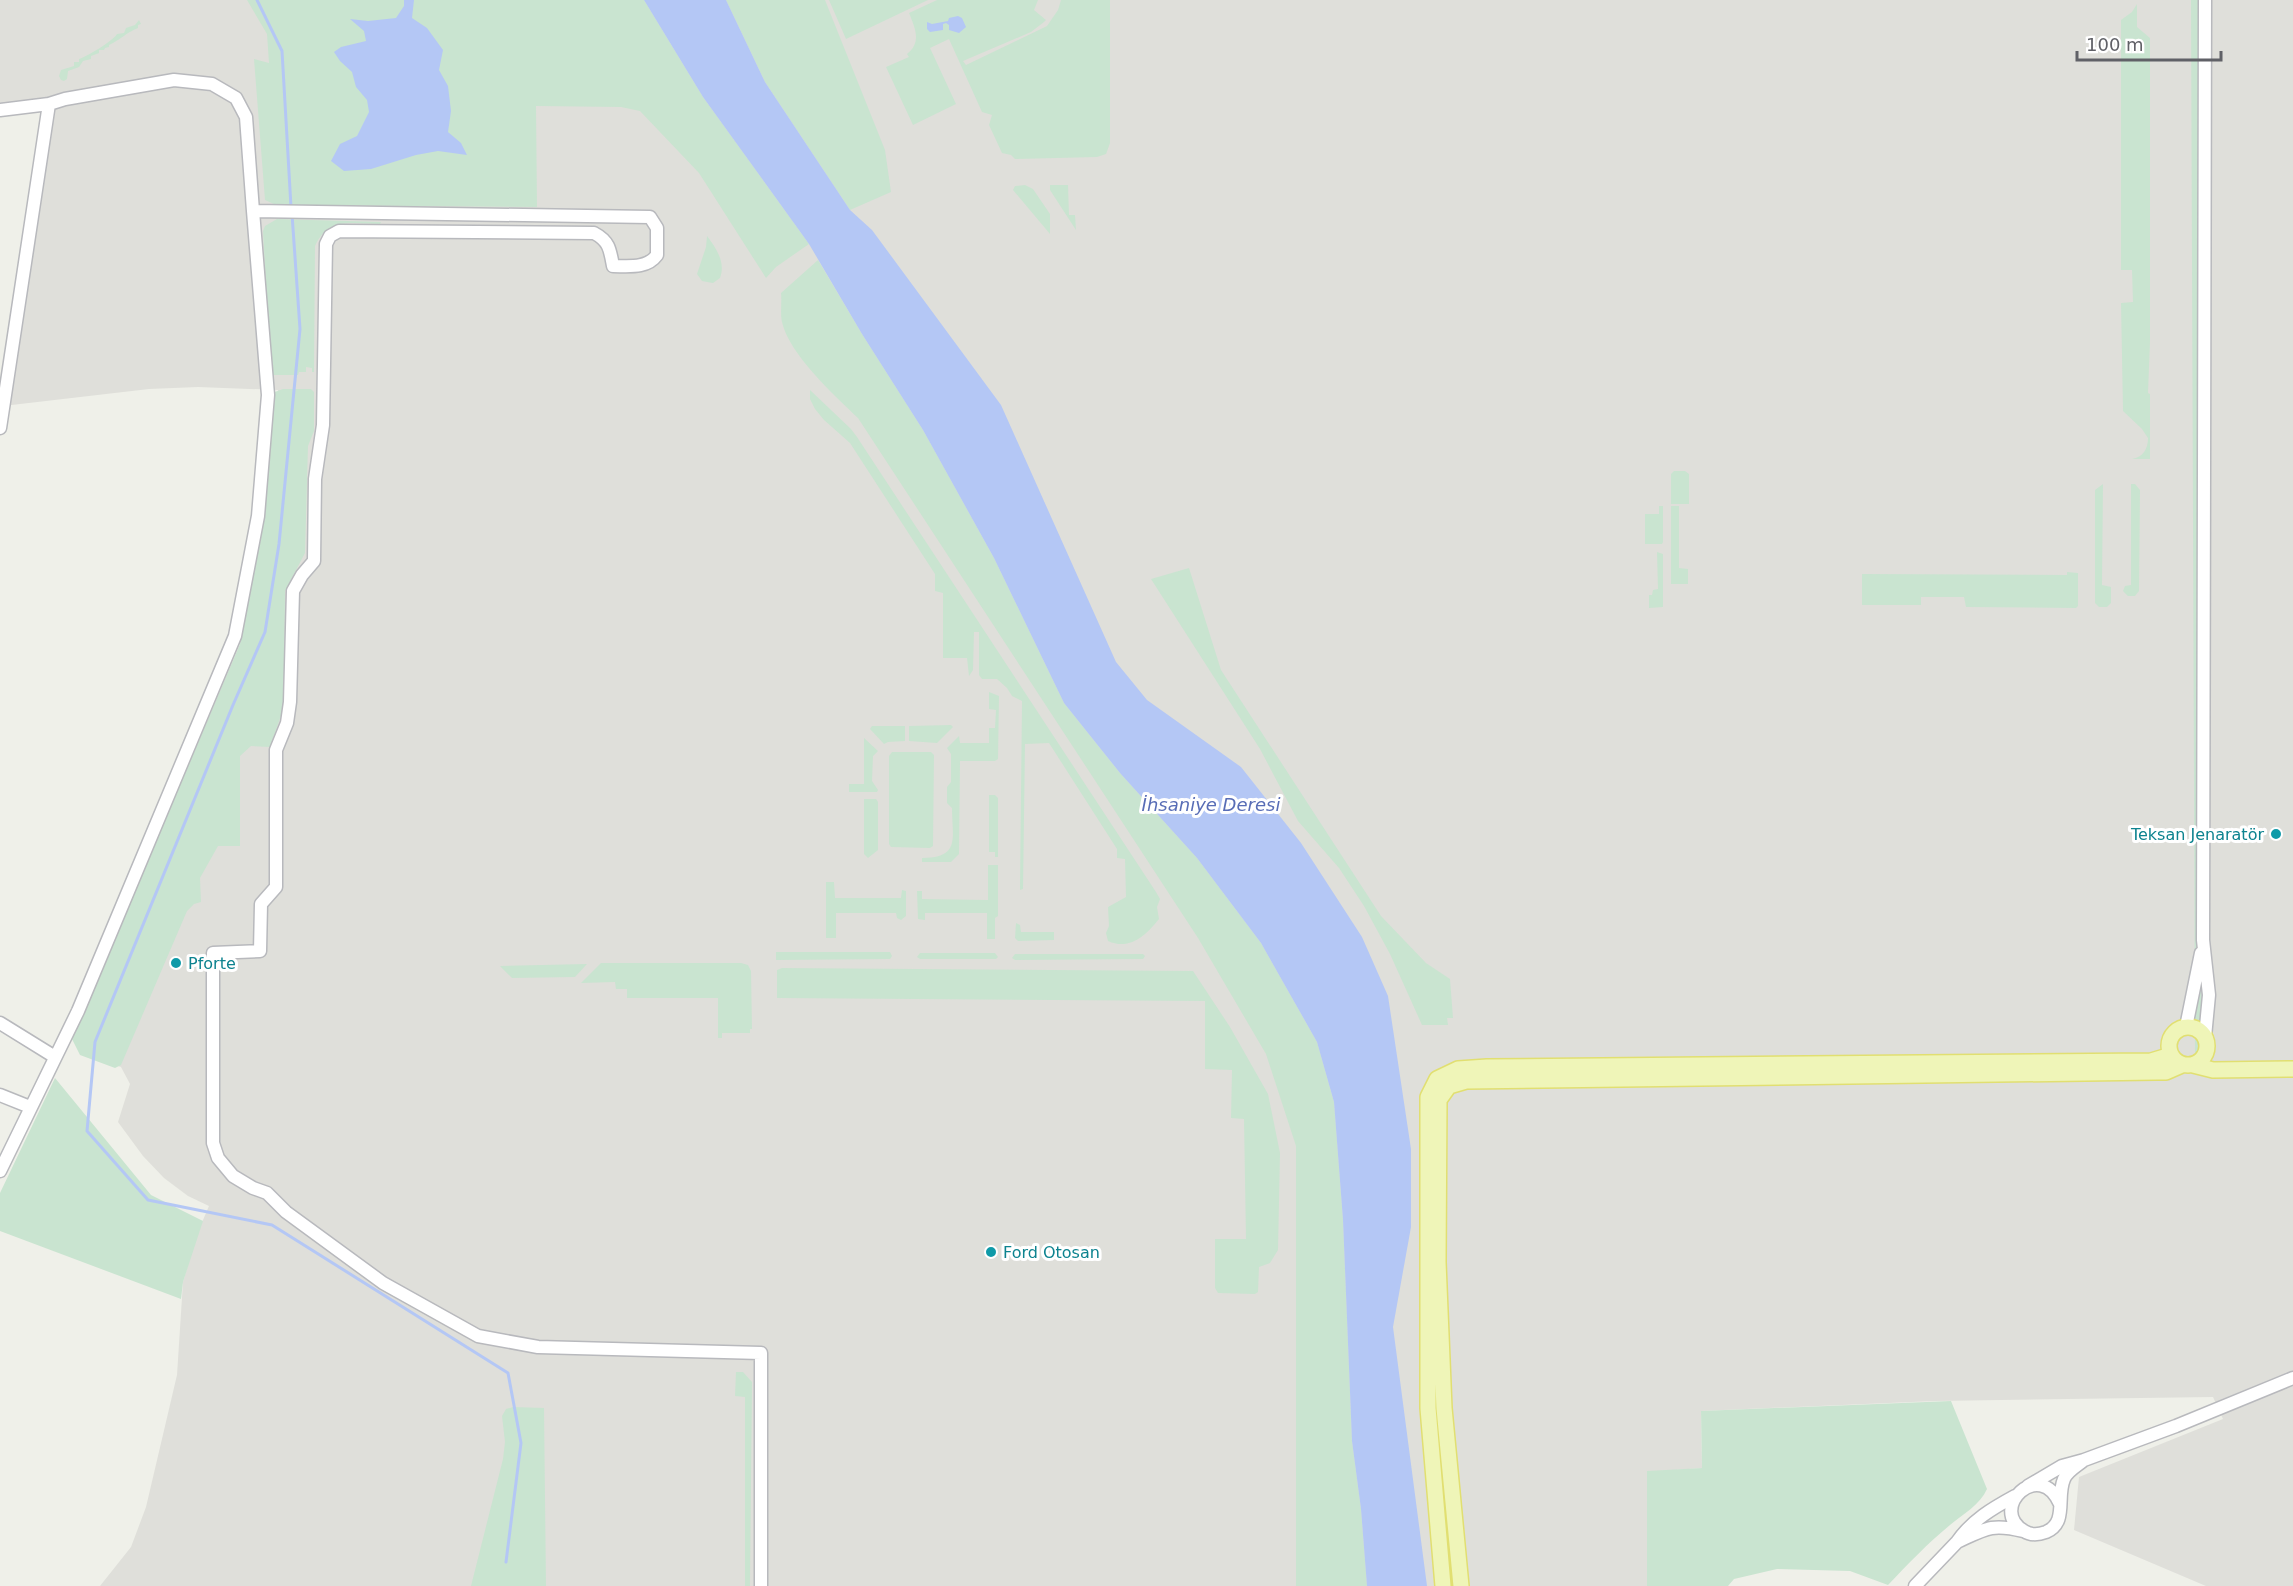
<svg xmlns="http://www.w3.org/2000/svg" width="2293" height="1586" font-family="'DejaVu Sans',sans-serif">
	<style>
		.industrial { fill: #dfdfda }
		.green { fill: #c9e4d0 }
		.water { fill: #b4c7f5 }
		.lines { fill: none; stroke-linecap: round; stroke-linejoin: round }
		.stream { stroke: #b4c7f5; stroke-width: 3 }
		.minor-casing { stroke: #b8b9bd; stroke-width: 15 }
		.major-casing { stroke: #e1df71; stroke-width: 18 }
		.minor { stroke: #fff; stroke-width: 12 }
		.major { stroke: #eff5b8; stroke-width: 15 }
		.culture-dot { fill: #0f9aa8; stroke: #fff; stroke-width: 2 }
		.labels { text-anchor: middle; stroke-width: 6; stroke-linejoin: round; paint-order: stroke }
		.culture-label { font-size: 16px; fill: #0d838f; stroke: #fff; text-anchor: start }
		.water-label { font-size: 18px; font-style: italic; fill: #586db6; stroke: #fff }
	</style>
	<rect width="100%" height="100%" fill="#eff0e9"/>
	<path class="industrial" d="M0,0H2293V1586H2206L2074,1530L2079,1477L2223,1419L2213,1397L1935,1401L1701,1411L1702,1468L1647,1472V1586H100L131,1547L146,1507L177,1375L183,1282L197,1234L209,1206L188,1196L164,1178L143,1156L118,1122L130,1084L121,1067L81,1054L243,645L264,531L278,390L198,387L149,389L3,406L49,104L0,109Z"/>
	<path class="green" d="M247,0H644L703,97L809,244L776,267L766,278L699,173L640,111L621,107L536,106L537,207L276,205L265,200L254,59L269,63L267,34Z
		M726,0H825L885,150L891,192L850,210L765,82Z
		M829,0H928L846,39Z
		M937,0H1038L1034,10L1046,20L1044,22L1031,32L963,61L966,65L1047,26L1058,10L1061,0H1110V143L1106,154L1097,157L1015,159L1011,155L1002,153L989,125L992,115L982,112L949,39L930,48L956,104L913,125L886,67L909,57L907,54C922,42 915,28 909,13Z
		M2191,0H2210L2201,1054H2195Z
		M2137,4V27L2150,38V342L2148,393L2150,394V459H2132C2143,457 2148,449 2148,438L2142,429L2123,411L2121,303L2133,302L2132,270H2121V20L2132,12Z
		M139,20L141,24L138,25V28C127,32 120,40 109,45V47L105,48L104,50H99V53L91,56V59L83,61L79,67L68,71L67,79L64,81L61,80L59,76L61,70L74,66V62H79V59C86,57 113,41 117,34L124,33L126,28L135,25Z
		M1025,185L1033,189L1050,214V234L1013,190L1015,186Z
		M1050,185H1068L1069,215H1075L1076,230L1050,190Z
		M277,219L381,222L380,224C353,224 329,216 315,246L314,372H312V368L306,367V372H299L298,375H271L263,231L265,226Z
		M707,236C716,248 726,262 720,278L713,283L702,281L697,274L706,247Z
		M818,260L862,334L923,430L994,558L1064,703L1120,773L1197,858L1261,943L1317,1042L1334,1102L1343,1220L1352,1441L1361,1509L1367,1586H1296V1146L1266,1054L1198,938L858,418C835,396 789,354 782,322C780,313 782,302 781,293Z
		M283,389H311L314,392V431L308,446L305,553L285,591L284,707L270,747L251,746L240,756V846H218L200,878L201,902L194,904L187,911L121,1065L115,1068L80,1055L72,1039L240,644L263,509L272,393Z
		M810,390L851,429L857,437L1156,892L1160,899L1157,907L1159,919C1146,935 1130,951 1108,941L1106,933L1109,926L1108,907L1126,897L1125,859L1117,858V849L1049,743L1025,744L1023,889L1020,890L1022,701L1012,696L1007,688L997,679H982L979,675V632H974L973,670L969,676L967,658H943V593L935,591V574L850,443L824,420L815,409L810,399Z
		M1674,471H1685L1689,474V504H1671V474Z
		M2103,484L2102,585L2111,587V603L2107,607H2099L2095,603V490Z
		M2131,484H2135L2140,490L2139,591L2135,596H2128L2123,591L2125,586L2131,585Z
		M1659,506H1663V542L1662,544H1645V514H1659Z
		M1671,506H1679V568L1688,569V584H1671Z
		M1657,552L1663,554V607L1649,608V595H1652L1653,590L1658,589Z
		M1189,568L1221,670L1381,916L1426,963L1450,979L1453,1018H1447L1448,1025H1422L1390,954L1364,906L1339,868L1298,821L1260,749L1151,579Z
		M2067,572L2078,573V606L2076,608L1966,607L1964,597H1921V605H1862V574L2067,575Z
		M989,692L999,696L998,759L995,761H960L959,854L951,862H922V858C961,858 952,838 952,808L947,803V787L951,782V754L947,748L959,736L960,743H989V728H995L996,710L989,709Z
		M951,725L953,727L937,743L909,741V726Z
		M872,726H905V741L888,742L884,744L870,729Z
		M864,738L878,751L873,756L872,781L878,790L877,792H849V784H864Z
		M892,752H931L934,755L933,846L930,848L891,847L889,844V756Z
		M989,795H995L998,798V857H995V852H989Z
		M864,799H876L878,802V850L868,858L864,854Z
		M988,865H998V916L995,918V939H987V913H925V920L918,919L917,891H922V899L988,900Z
		M826,882H834L835,898H901L902,890L906,891V916L901,920L897,918L896,913H836V938H826Z
		M1016,923L1020,925L1021,932H1054V940L1018,941L1015,938Z
		M776,952H890L892,956L890,959L776,960Z
		M920,953H995L998,957L996,959H920L917,957Z
		M1015,954H1143L1145,956L1143,959L1015,960L1012,958Z
		M601,963H741L748,965L751,971L752,1029H750V1033H722V1038H718V998H627V989H616L615,982L581,983Z
		M587,964L575,977L512,978L500,966Z
		M782,968L1193,971L1230,1027L1268,1094L1280,1153L1278,1250L1270,1263L1259,1267L1258,1292L1255,1294L1218,1293L1215,1288V1239H1246L1244,1119L1231,1118L1232,1070L1205,1069V1001L777,998V970Z
		M55,1078L151,1195L203,1221L183,1282L181,1299L0,1231V1193Z
		M736,1372H743L752,1382L750,1586H745V1397L735,1396Z
		M1951,1401L1987,1489C1980,1505 1963,1514 1950,1525C1928,1543 1908,1564 1888,1585L1850,1571L1777,1569L1734,1579L1728,1586H1647V1471L1702,1468L1701,1411Z
		M513,1407L544,1408L546,1586H471L503,1459L505,1442L502,1416L506,1409Z"/>
	<path class="water" d="M404,0H414L412,18L427,28L443,50L439,70L448,86L451,111L448,132L461,143L467,155L438,151L416,155L371,169L344,171L331,161L340,144L357,136L369,112L367,100L356,87L352,72L340,61L334,52L341,47L366,41L364,31L350,19L368,21L396,18L404,6Z
		M644,0H726L765,82L850,210L872,230L1001,405L1116,662L1147,700L1241,767L1301,843L1362,937L1388,996L1411,1149V1227L1393,1327L1427,1586H1367L1361,1509L1352,1441L1343,1220L1334,1102L1317,1042L1261,943L1197,858L1120,773L1064,703L994,558L923,430L862,334L809,244L703,97Z
		M958,16L962,18L966,27L959,33L949,30V25L946,23L943,24V30L930,32L927,29V22L932,24L948,21L949,18Z"/>
	<g class="lines">
		<path class="stream" d="M257,0L282,51L291,207
			M292,214L300,329L279,544L265,632L233,705L95,1042L87,1131L148,1200L272,1225L508,1373L521,1443L506,1562"/>
		<defs>
			<path id="minor" d="M0,110L49,104L65,99L174,80L212,84L236,98L246,117L253,211
				M0,428L49,104
				M0,1023L55,1057
				M2186,1027L2201,953
				M2205,1037L2209,995L2203,940L2205,0
				M0,1095L30,1107
				M0,1171L78,1011L235,636L258,516L268,395L253,211L650,217L657,228V255C647,269 628,266 613,266C610,249 609,241 594,233L339,231L330,236L326,244L323,425L315,479L314,561L302,575L293,591L290,702L287,723L276,750V887L261,904L260,951L213,953V1143L218,1158L233,1176L253,1188L267,1193L286,1212L383,1283L478,1336L538,1347L761,1353V1586
				M2084,1460L2176,1426L2293,1378
				M2028,1486L2062,1466L2084,1460C2077,1466 2067,1471 2064,1479C2056,1497 2068,1523 2046,1532C2038,1535 2030,1535 2024,1531C1987,1509 2040,1457 2060,1504
				M2015,1496C1993,1508 1972,1520 1957,1542C1985,1529 1991,1523 2023,1531
				M1915,1586L1957,1542"/>
			<path id="major" d="M2169 1046a19 19 0 1 1 38 0a19 19 0 1 1-38 0Z
				M2193,1065L2213,1070L2293,1069
				M1443,1586L1428,1408V1097L1437,1079L1458,1069L1487,1067L2151,1061L2171,1055
				M1461,1586L1444,1408L1438,1262L1439,1100L1449,1086L1466,1081L2157,1072H2166L2182,1065"/>
		</defs>
		<use href="#minor" class="minor-casing"/>
		<use href="#major" class="major-casing"/>
		<use href="#minor" class="minor"/>
		<use href="#major" class="major"/>
	</g>
	<g class="culture-dot">
		<circle cx="2276" cy="834" r="6"/>
		<circle cx="176" cy="963" r="6"/>
		<circle cx="991" cy="1252" r="6"/>
	</g>
	<g class="labels">
		<g class="culture-label">
			<text x="2264" y="840" text-anchor="end">Teksan Jenaratör</text>
			<text x="188" y="969">Pforte</text>
			<text x="1003" y="1258">Ford Otosan</text>
		</g>
		<g class="water-label">
			<text x="1211" y="811">İhsaniye Deresi</text>
		</g>
	</g>
	<path d="M2077 51v9h144v-9" fill="none" stroke="#606167" stroke-width="3"/>
	<text x="2086" y="51" font-size="18" fill="#606167" stroke="#ffffff" stroke-width="4.5" paint-order="stroke">100 m</text>
</svg>
